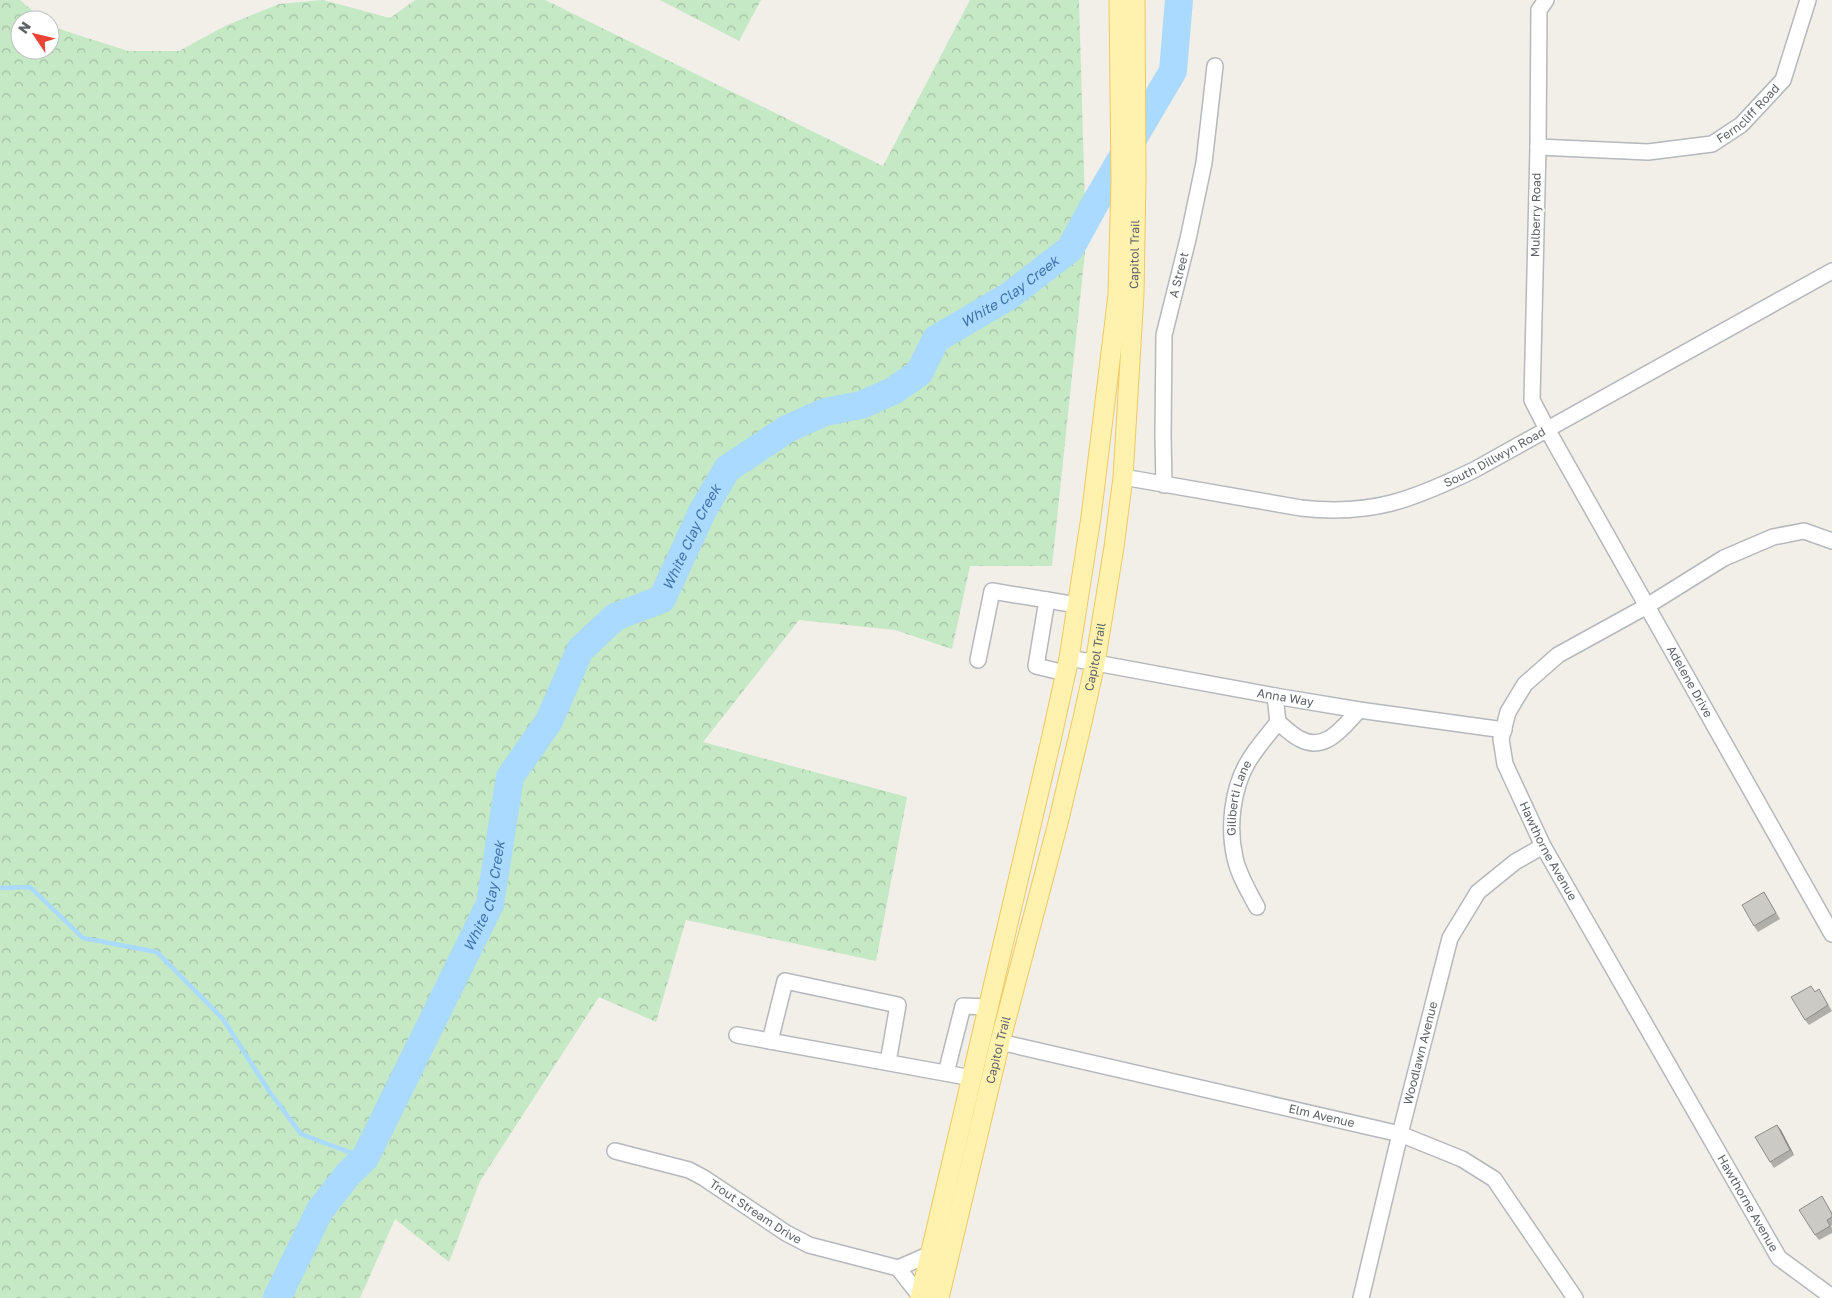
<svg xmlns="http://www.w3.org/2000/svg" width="1832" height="1298" font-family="'Golos Text',sans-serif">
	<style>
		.forest { fill: url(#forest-crowns) }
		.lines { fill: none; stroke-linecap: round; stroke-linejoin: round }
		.stream { stroke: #aadaff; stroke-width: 4.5 }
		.river { stroke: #aadaff; stroke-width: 28 }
		.minor-casing { stroke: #b5b8bc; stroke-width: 18 }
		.major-casing { stroke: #f2c960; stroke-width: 21 }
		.minor { stroke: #fff; stroke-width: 15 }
		.major { stroke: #fff2af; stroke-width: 19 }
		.wall { fill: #afaea9 }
		.shaded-wall { fill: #8f8d8a }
		.building { fill: #cccac5; stroke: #8f8d8a }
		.labels { text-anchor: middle; stroke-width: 4.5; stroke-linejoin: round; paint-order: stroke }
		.street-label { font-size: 12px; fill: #5f6368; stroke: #fff }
		.water-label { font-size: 14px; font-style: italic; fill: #4174aa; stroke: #fff }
	</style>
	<defs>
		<pattern id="forest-crowns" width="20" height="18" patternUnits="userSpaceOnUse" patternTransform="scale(1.25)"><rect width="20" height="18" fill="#c5e8c5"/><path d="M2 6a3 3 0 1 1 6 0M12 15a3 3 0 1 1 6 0" fill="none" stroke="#a3c0a4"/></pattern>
	</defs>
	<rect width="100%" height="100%" fill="#f1efe8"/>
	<path class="forest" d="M0,0H20L43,20H20V50H50V26L128,51H179L225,26L279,4L323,0L390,18L415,0H545L883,166L970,0H1079L1086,243L1052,566H970L952,649L895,630L799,620L703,742L907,797L876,961L686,920L656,1022L599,997L480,1181L449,1262L395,1219L360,1298H0Z
		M660,0H761L739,41Z"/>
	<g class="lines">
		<path class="stream" d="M0,888L30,887L83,938L157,952L223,1019L269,1091L301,1134L365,1158"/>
		<path class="river" id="s1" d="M277,1298L320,1210L349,1173L365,1158L490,904L510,777L549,721L580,650L615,617L662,599L703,510L727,469L787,429L825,412L861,405L893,391L919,373L936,339L1009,296L1070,249L1097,200L1173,71L1179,0"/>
		<defs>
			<g id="minor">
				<path id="s2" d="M1546,0L1539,10L1538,147L1532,400L1547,429L1832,934"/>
				<path id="s3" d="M1538,147L1648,152L1712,144L1741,125L1783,80L1808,0"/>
				<path id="s4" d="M1123,477L1301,508C1371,516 1412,500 1474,470L1832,271"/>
				<path id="s5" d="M1164,485L1163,436L1164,335L1188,239L1204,163L1215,66"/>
				<path id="s6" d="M1832,541L1804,531L1773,537L1724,558L1647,606L1558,655L1525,684L1508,712L1501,739L1505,764L1543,846L1779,1258L1832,1297"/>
				<path d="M1047,600L1036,666L1065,673"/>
				<path id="s7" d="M1069,658L1275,696L1359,710L1504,730"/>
				<path d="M978,660L992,591L1077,605"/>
				<path d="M1278,722C1285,728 1292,735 1300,739C1326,753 1344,726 1359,710"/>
				<path id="s8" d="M1257,907C1249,892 1239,876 1235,858C1228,828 1232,789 1248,762C1256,748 1268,735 1278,722L1275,696"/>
				<path d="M737,1035L972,1078"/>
				<path d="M770,1041L785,981L898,1005L888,1062"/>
				<path id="s9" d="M1000,1042L1400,1134L1462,1159L1494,1179L1575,1298"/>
				<path d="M946,1073L963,1006L989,1007"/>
				<path id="s10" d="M615,1151L689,1170L704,1178L786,1233L809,1245L898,1268"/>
				<path d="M920,1296L898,1268L930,1254"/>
				<path id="s11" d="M1361,1298L1400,1134L1450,938L1478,892L1515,862L1543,846"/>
			</g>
			<g id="major">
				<path d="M920,1298L1051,740L1069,658L1091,517L1118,295L1121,181L1119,0"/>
				<path id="s12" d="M939,1298L1000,1042L1058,823L1083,718L1095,663L1114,547L1123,477L1134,294L1136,179L1135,0"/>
			</g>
		</defs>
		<use href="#minor" class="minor-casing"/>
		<use href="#major" class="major-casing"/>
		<use href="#minor" class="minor"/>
		<use href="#major" class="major"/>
	</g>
	<path class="wall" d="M1764,892L1780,919L1758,932L1754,926Z
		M1819,989L1832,1011L1809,1025L1805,1020L1815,991Z
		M1777,1125L1781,1130L1794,1155L1774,1168L1770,1162Z
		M1822,1196L1832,1213V1225L1831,1226L1832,1228V1233L1819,1240L1815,1235Z"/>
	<path class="shaded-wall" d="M1777,1125L1781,1130L1794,1155L1790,1150Z"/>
	<path class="building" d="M1764,892L1776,913L1754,926L1742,905Z
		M1811,986L1815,992L1819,989L1828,1005L1805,1020L1791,997Z
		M1777,1125L1790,1150L1770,1162L1755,1137Z
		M1822,1196L1832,1214V1217L1827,1220L1830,1226L1815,1235L1799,1210Z"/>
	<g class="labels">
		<g class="street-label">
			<text dy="4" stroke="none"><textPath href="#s3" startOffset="222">Ferncliff Road</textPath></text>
			<text transform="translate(1536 215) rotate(-89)" y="4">Mulberry Road</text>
			<text dy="4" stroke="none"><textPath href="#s12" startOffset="1065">Capitol Trail</textPath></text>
			<text dy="4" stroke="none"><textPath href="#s5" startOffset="212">A Street</textPath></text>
			<text dy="4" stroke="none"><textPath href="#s4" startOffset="385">South Dillwyn Road</textPath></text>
			<text dy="4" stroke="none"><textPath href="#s12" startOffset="660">Capitol Trail</textPath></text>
			<text dy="4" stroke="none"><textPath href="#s2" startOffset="725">Adelene Drive</textPath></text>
			<text dy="4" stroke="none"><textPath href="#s7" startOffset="220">Anna Way</textPath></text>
			<text dy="4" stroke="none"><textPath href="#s8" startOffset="115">Giliberti Lane</textPath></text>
			<text dy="4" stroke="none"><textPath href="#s6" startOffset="534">Hawthorne Avenue</textPath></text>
			<text dy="4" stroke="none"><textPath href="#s12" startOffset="255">Capitol Trail</textPath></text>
			<text dy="4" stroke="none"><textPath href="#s11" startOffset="252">Woodlawn Avenue</textPath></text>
			<text dy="4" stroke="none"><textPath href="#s9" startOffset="330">Elm Avenue</textPath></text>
			<text dy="4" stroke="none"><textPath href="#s6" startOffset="939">Hawthorne Avenue</textPath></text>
			<text dy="4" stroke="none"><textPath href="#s10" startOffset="155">Trout Stream Drive</textPath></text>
		</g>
		<g class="water-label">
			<text dy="5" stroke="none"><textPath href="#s1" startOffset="1311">White Clay Creek</textPath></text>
			<text dy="5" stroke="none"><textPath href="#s1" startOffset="891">White Clay Creek</textPath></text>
			<text dy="5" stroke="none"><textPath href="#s1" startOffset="456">White Clay Creek</textPath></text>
		</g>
	</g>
	<g transform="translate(35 35) rotate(305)"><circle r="24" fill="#ffffff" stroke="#bfc1c3"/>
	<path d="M0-4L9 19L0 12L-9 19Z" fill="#ea4335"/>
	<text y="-8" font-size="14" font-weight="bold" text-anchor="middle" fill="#5f6368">N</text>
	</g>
</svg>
